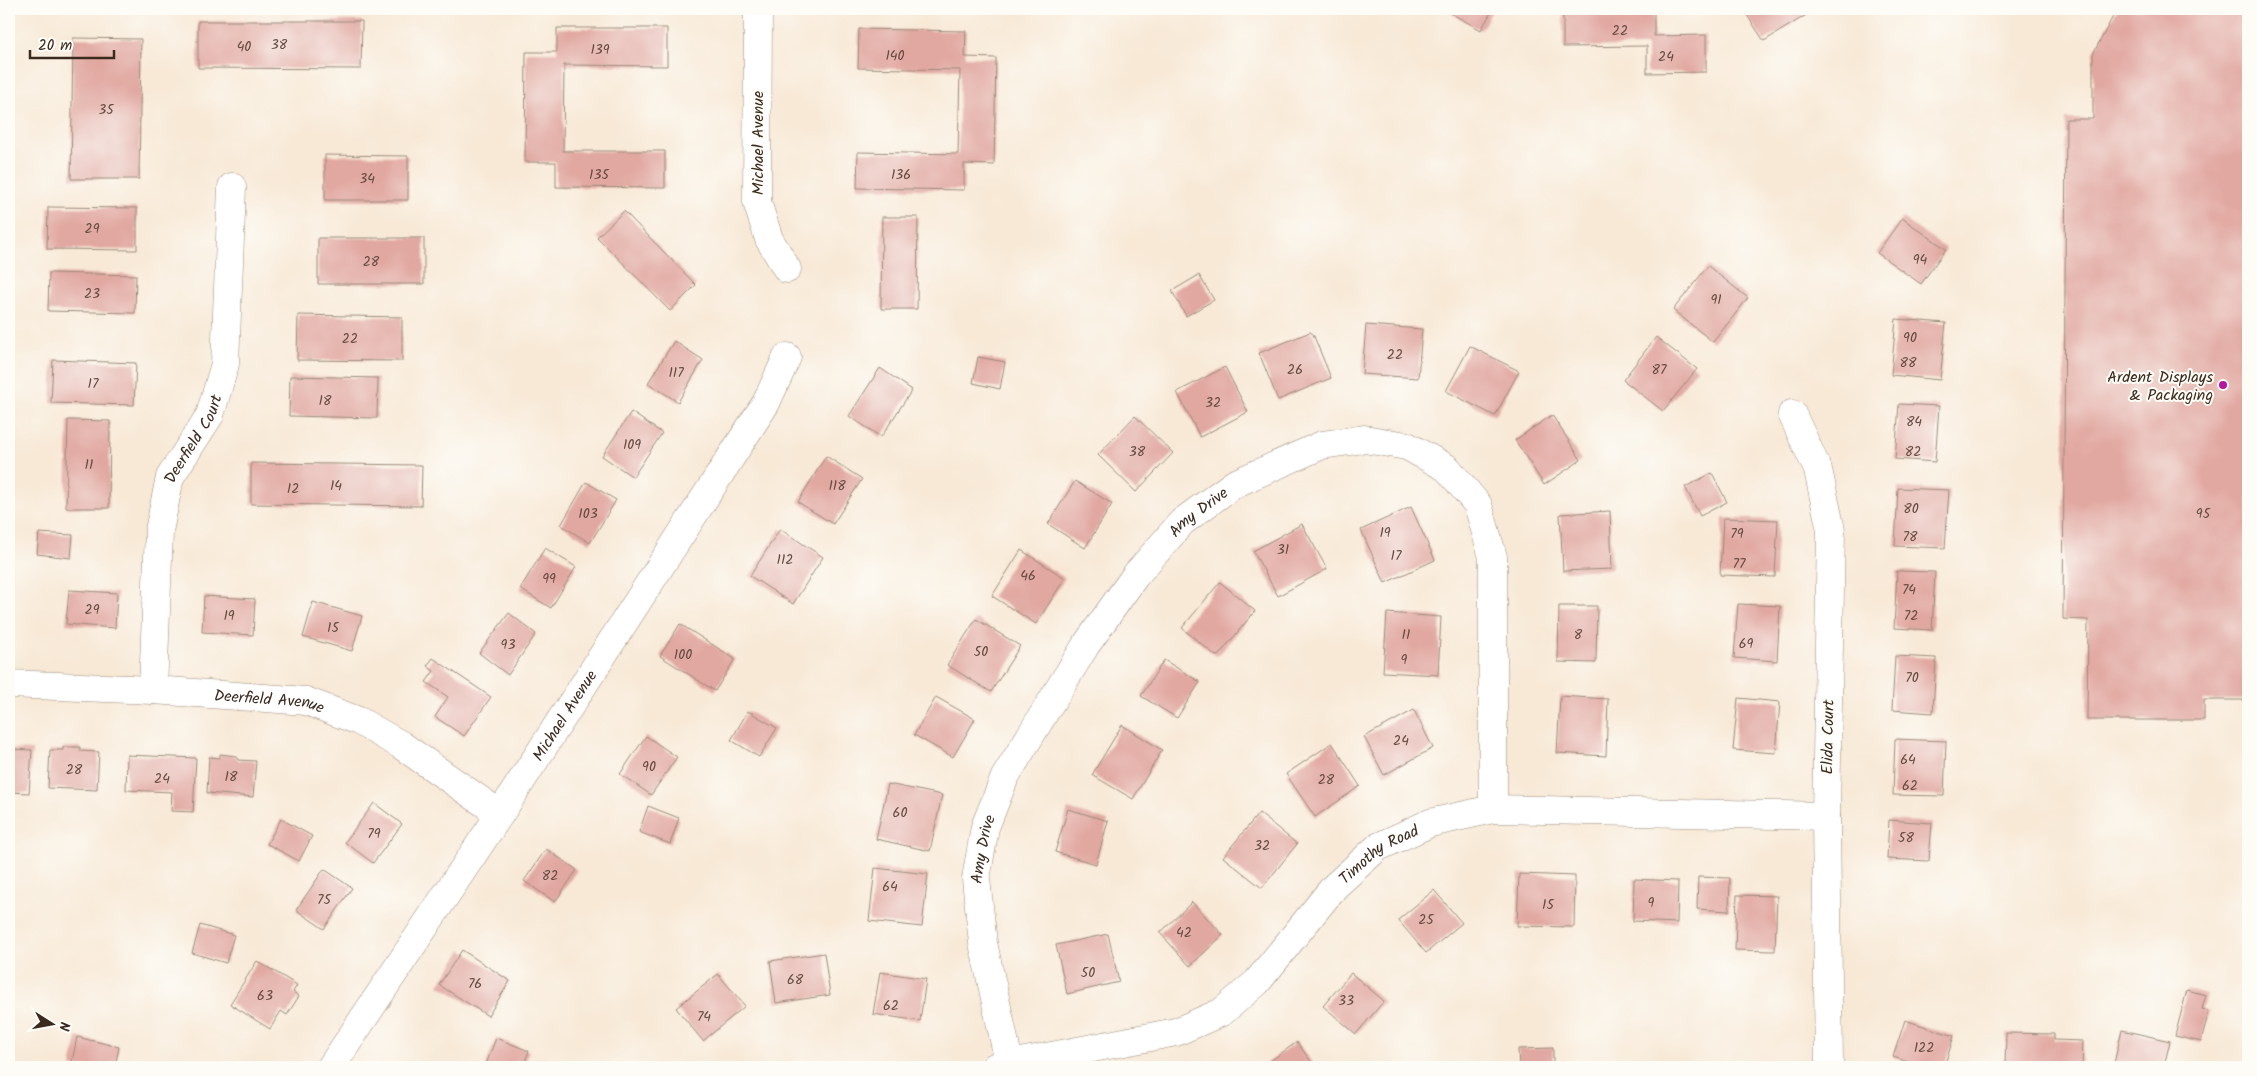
<svg xmlns="http://www.w3.org/2000/svg" width="2257" height="1076" font-family="Kalam,sans-serif">
	<style>
		.building { fill: #e1a8a1 }
		.lines { fill: none; stroke-linecap: round; stroke-linejoin: round }
		.minor-casing { stroke: #9a8a7a; stroke-width: 29 }
		.minor { stroke: #fff; stroke-width: 28 }
		.poi-dot { fill: #b5179e; stroke: #fdfcf7; stroke-width: 2 }
		.labels { text-anchor: middle; stroke-width: 4; stroke-linejoin: round; paint-order: stroke }
		.number-label { font-size: 14px; fill: #644a3f }
		.street-label { font-size: 16px; fill: #3b2a1e; stroke: #fdfcf7 }
		.poi-label { font-size: 16px; fill: #3b2a1e; stroke: #fdfcf7; text-anchor: end }
	</style>
	<rect width="100%" height="100%" fill="#fdfcf7"/>
	<filter id="ink" filterUnits="userSpaceOnUse"><feTurbulence type="fractalNoise" baseFrequency=".02" numOctaves="2"/><feDisplacementMap in="SourceGraphic" scale="10" xChannelSelector="R" yChannelSelector="G"/><feConvolveMatrix kernelMatrix="1 2 1 2 8 2 1 2 1" color-interpolation-filters="sRGB"/></filter>
	<filter id="wash" filterUnits="userSpaceOnUse"><feTurbulence type="fractalNoise" baseFrequency=".0096" numOctaves="4" result="noise"/><feDisplacementMap in="SourceGraphic" scale="20" xChannelSelector="R" yChannelSelector="G"/><feGaussianBlur stdDeviation="1.12" result="paint"/><feColorMatrix in="noise" values="0 0 0 0 0 0 0 0 0 0 0 0 0 0 0 0 0 1.4 0 .05"/><feComposite in="paint" operator="in"/></filter>
	<g filter="url(#wash)">
		<rect width="100%" height="100%" fill="#f8e9d7"/>
		<g id="blocks">
			<path class="building" d="M1443,9H1493L1481,30Z
				M1750,9H1816L1764,41L1745,12Z
				M2117,9H2248V700H2204V720H2087L2088,620L2063,619L2066,119H2093V54Z
				M1654,11V36L1706,35V72L1647,73V46L1563,47V12Z
				M198,21H362L361,69L198,68Z
				M557,28H667V66L564,65L563,151H665V188L556,187V162H525L526,52H557Z
				M859,29L966,31L965,57L996,58L994,165L964,164V190L857,188L858,152L958,154L960,70L858,68Z
				M73,38L141,39L139,179H71Z
				M325,155L408,156V200H325Z
				M48,207L137,208V250L47,249Z
				M624,211L696,285L670,311L597,237Z
				M882,217H918L917,309H881Z
				M1902,218L1946,249L1921,284L1877,253Z
				M318,238H424V284H318Z
				M1708,266L1748,298L1713,342L1673,310Z
				M49,273L136,275L135,313L48,311Z
				M1199,275L1214,300L1186,316L1172,291Z
				M298,315L402,317V361L297,360Z
				M1896,319L1946,323L1940,380L1891,375Z
				M1366,325L1422,329L1418,378L1362,374Z
				M1310,332L1313,334L1331,378L1278,400L1259,353Z
				M1656,337L1697,369L1663,411L1623,380Z
				M674,341L703,360L678,402L648,383Z
				M1470,346L1519,371L1495,416L1446,391Z
				M978,357L1005,362L1000,389L973,383Z
				M53,360L136,363L134,405L51,403Z
				M1225,367L1248,412L1200,437L1177,392Z
				M880,368L912,390L881,437L849,416Z
				M290,376L378,378L377,418L289,416Z
				M1899,404L1939,406L1935,462L1895,459Z
				M631,412L662,433L633,477L602,456Z
				M1552,415L1581,460L1544,485L1515,440Z
				M1135,416L1173,453L1136,492L1098,455Z
				M68,420L110,421L109,508H66Z
				M826,456L862,479L833,524L798,502Z
				M251,463L422,465L421,506L251,504Z
				M1712,473L1727,502L1700,516L1685,487Z
				M1075,481L1112,504L1085,548L1048,524Z
				M586,482L616,500L590,543L561,525Z
				M1898,488L1949,490L1945,548L1895,546Z
				M1411,507L1435,560L1385,583L1361,530Z
				M1610,511L1612,569L1563,571L1560,514Z
				M1723,518L1778,520L1775,577L1720,575Z
				M1302,524L1327,569L1278,596L1253,551Z
				M780,529L823,557L793,604L750,576Z
				M39,533L73,535L71,558L37,554Z
				M545,548L576,567L551,608L520,589Z
				M1021,550L1065,578L1036,624L992,596Z
				M1897,571L1935,572L1932,630L1894,628Z
				M1220,582L1255,611L1219,655L1216,656L1182,628Z
				M69,590L117,593L115,628L66,624Z
				M204,596L255,599L253,635L202,632Z
				M313,602L362,616L352,651L303,637Z
				M1738,604L1780,606L1777,661L1734,658Z
				M1559,606H1597L1596,663L1558,662Z
				M509,613L536,634L508,675L479,653Z
				M1387,613L1441,617L1438,675L1383,672Z
				M976,619L1020,646L991,692L947,665Z
				M680,624L735,659L715,691L660,656Z
				M1895,656L1936,658L1933,713L1892,710Z
				M433,658L491,697L464,736L435,717L448,697L426,682L434,671L427,666Z
				M1164,660L1200,682L1177,718L1141,696Z
				M1560,696L1608,699L1606,756L1557,753Z
				M936,697L975,719L953,757L914,735Z
				M1738,698L1780,702L1776,753L1733,750Z
				M1414,710L1433,748L1384,775L1364,737Z
				M748,711L777,728L759,757L731,740Z
				M1122,725L1162,750L1133,799L1092,775Z
				M646,736L677,757L651,795L620,774Z
				M1895,739L1946,741L1944,796L1893,795Z
				M1332,743L1360,786L1315,817L1286,774Z
				M63,747H80V751L99,752L97,790L48,788L50,750H63Z
				M9,749L32,750L29,793L9,792Z
				M220,754L236,756L238,760L256,761L253,797L207,793L209,757L220,758Z
				M127,755L196,758L193,812L171,811L172,792L126,790Z
				M888,784L942,795L930,851L876,839Z
				M374,803L402,824L373,863L345,842Z
				M648,806L679,818L670,844L639,832Z
				M1068,809L1108,821L1096,864L1055,852Z
				M1259,813L1297,844L1262,888L1223,857Z
				M281,819L312,836L299,861L267,844Z
				M1889,820L1932,823L1929,861L1887,859Z
				M546,849L577,870L555,902L524,881Z
				M875,868L928,874L922,927L869,921Z
				M324,869L352,888L324,929L296,910Z
				M1519,874L1575,876L1574,927L1517,926Z
				M1698,877L1730,878L1729,911L1697,909Z
				M1634,879L1678,881L1677,923L1633,921Z
				M1434,890L1462,923L1426,953L1398,920Z
				M1737,895L1777,896L1775,951L1735,950Z
				M1192,902L1223,935L1190,966L1160,933Z
				M200,925L234,935L226,963L192,953Z
				M1108,934L1119,982L1067,994L1056,945Z
				M462,950L510,981L488,1016L439,985Z
				M824,953L830,995L776,1003L770,961Z
				M257,961L297,985L293,992L299,996L287,1015L281,1011L270,1029L230,1004Z
				M880,972L926,979L920,1021L873,1014Z
				M1351,973L1384,1001L1356,1034L1323,1006Z
				M718,974L745,1006L703,1041L676,1008Z
				M2187,990L2206,995L2202,1009L2209,1011L2201,1042L2175,1036Z
				M1905,1020L1954,1036L1944,1067H1924L1893,1057Z
				M2122,1030L2170,1041L2164,1067H2113Z
				M2006,1033L2054,1034V1040L2083,1041L2082,1067H2005Z
				M77,1037L119,1047L115,1067H71Z
				M496,1038L529,1051L523,1067H485Z
				M1297,1042L1315,1067H1265L1263,1066Z
				M1553,1048V1067H1519L1518,1049Z"/>
		</g>
	</g>
	<g filter="url(#ink)">
		<use href="#blocks" fill-opacity="0" stroke="#9a8a7a" stroke-width="1"/>
		<g class="lines">
			<defs>
				<g id="minor">
					<path d="M758,9L757,202L769,239L787,269"/>
					<path d="M1792,414L1818,470L1831,530L1826,816L1829,1067"/>
					<path id="s1" d="M9,684L153,690L306,701L359,721L401,745L500,814"/>
					<path id="s2" d="M153,690L159,531L170,477L210,415L225,364L232,187"/>
					<path id="s3" d="M331,1067L500,814L766,403L787,357"/>
					<path id="s4" d="M995,1067L1176,1032L1222,1012L1257,982L1334,887L1378,847L1430,823L1493,809L1826,816"/>
					<path id="s5" d="M1010,1067L983,943L976,879L985,827L1005,777L1086,645L1135,576L1182,522L1234,484L1322,445L1364,439L1407,446L1447,468L1478,505L1493,557V809"/>
				</g>
			</defs>
			<use href="#minor" class="minor-casing"/>
			<use href="#minor" class="minor"/>
		</g>
	</g>
	<circle class="poi-dot" cx="2223" cy="385" r="5"/>
	<g class="labels">
		<g class="number-label">
			<text x="1620" y="35">22</text>
			<text x="279" y="49">38</text>
			<text x="244" y="51">40</text>
			<text x="600" y="54">139</text>
			<text x="895" y="60">140</text>
			<text x="1666" y="61">24</text>
			<text x="106" y="114">35</text>
			<text x="599" y="179">135</text>
			<text x="901" y="179">136</text>
			<text x="367" y="183">34</text>
			<text x="92" y="233">29</text>
			<text x="1920" y="264">94</text>
			<text x="371" y="266">28</text>
			<text x="92" y="298">23</text>
			<text x="1716" y="304">91</text>
			<text x="1910" y="342">90</text>
			<text x="350" y="343">22</text>
			<text x="1395" y="359">22</text>
			<text x="1908" y="367">88</text>
			<text x="1295" y="374">26</text>
			<text x="1659" y="374">87</text>
			<text x="676" y="377">117</text>
			<text x="93" y="388">17</text>
			<text x="325" y="405">18</text>
			<text x="1213" y="407">32</text>
			<text x="1914" y="426">84</text>
			<text x="632" y="449">109</text>
			<text x="1137" y="456">38</text>
			<text x="1913" y="456">82</text>
			<text x="89" y="469">11</text>
			<text x="336" y="490">14</text>
			<text x="837" y="490">118</text>
			<text x="293" y="493">12</text>
			<text x="1911" y="513">80</text>
			<text x="588" y="518">103</text>
			<text x="2203" y="518">95</text>
			<text x="1385" y="537">19</text>
			<text x="1737" y="538">79</text>
			<text x="1910" y="541">78</text>
			<text x="1283" y="554">31</text>
			<text x="1396" y="560">17</text>
			<text x="785" y="564">112</text>
			<text x="1739" y="568">77</text>
			<text x="1028" y="580">46</text>
			<text x="549" y="583">99</text>
			<text x="1909" y="594">74</text>
			<text x="92" y="614">29</text>
			<text x="229" y="620">19</text>
			<text x="1911" y="620">72</text>
			<text x="333" y="632">15</text>
			<text x="1406" y="639">11</text>
			<text x="1578" y="639">8</text>
			<text x="1746" y="648">69</text>
			<text x="508" y="649">93</text>
			<text x="981" y="656">50</text>
			<text x="683" y="659">100</text>
			<text x="1404" y="664">9</text>
			<text x="1912" y="682">70</text>
			<text x="1401" y="745">24</text>
			<text x="1908" y="764">64</text>
			<text x="649" y="771">90</text>
			<text x="74" y="774">28</text>
			<text x="231" y="781">18</text>
			<text x="162" y="783">24</text>
			<text x="1326" y="784">28</text>
			<text x="1910" y="790">62</text>
			<text x="900" y="817">60</text>
			<text x="374" y="838">79</text>
			<text x="1906" y="842">58</text>
			<text x="1262" y="850">32</text>
			<text x="550" y="880">82</text>
			<text x="890" y="891">64</text>
			<text x="324" y="904">75</text>
			<text x="1651" y="907">9</text>
			<text x="1548" y="909">15</text>
			<text x="1426" y="924">25</text>
			<text x="1184" y="937">42</text>
			<text x="1088" y="977">50</text>
			<text x="795" y="984">68</text>
			<text x="475" y="988">76</text>
			<text x="265" y="1000">63</text>
			<text x="1346" y="1005">33</text>
			<text x="891" y="1010">62</text>
			<text x="704" y="1021">74</text>
			<text x="1924" y="1052">122</text>
		</g>
		<g class="street-label">
			<text transform="translate(757 143) rotate(-90)" y="6">Michael Avenue</text>
			<text dy="6" stroke="none"><textPath href="#s2" startOffset="259">Deerfield Court</textPath></text>
			<text dy="6" stroke="none"><textPath href="#s5" startOffset="628">Amy Drive</textPath></text>
			<text dy="6" stroke="none"><textPath href="#s1" startOffset="261">Deerfield Avenue</textPath></text>
			<text dy="6" stroke="none"><textPath href="#s3" startOffset="422">Michael Avenue</textPath></text>
			<text transform="translate(1827 737) rotate(-89)" y="6">Elida Court</text>
			<text dy="6" stroke="none"><textPath href="#s5" startOffset="222">Amy Drive</textPath></text>
			<text dy="6" stroke="none"><textPath href="#s4" startOffset="459">Timothy Road</textPath></text>
		</g>
		<g class="poi-label">
			<text x="2213" y="382">Ardent Displays<tspan x="2213" dy="18">&amp; Packaging</tspan></text>
		</g>
	</g>
	<rect width="2257" height="1076" fill="none" stroke="#fdfcf7" stroke-width="30"/>
	<g transform="translate(52 1024) rotate(101)" stroke="#fdfcf7" stroke-width="4" paint-order="stroke">
	<path d="M0-4L9 19L0 12L-9 19Z" fill="#3b2a1e"/>
	<text y="-8" font-size="14" font-weight="bold" text-anchor="middle" fill="#3b2a1e">N</text>
	</g>
	<path d="M30 50v8h84v-8" fill="none" stroke="#3b2a1e" stroke-width="2.5"/>
	<text x="38" y="50" font-size="15" fill="#3b2a1e" stroke="#fdfcf7" stroke-width="4" paint-order="stroke">20 m</text>
</svg>
